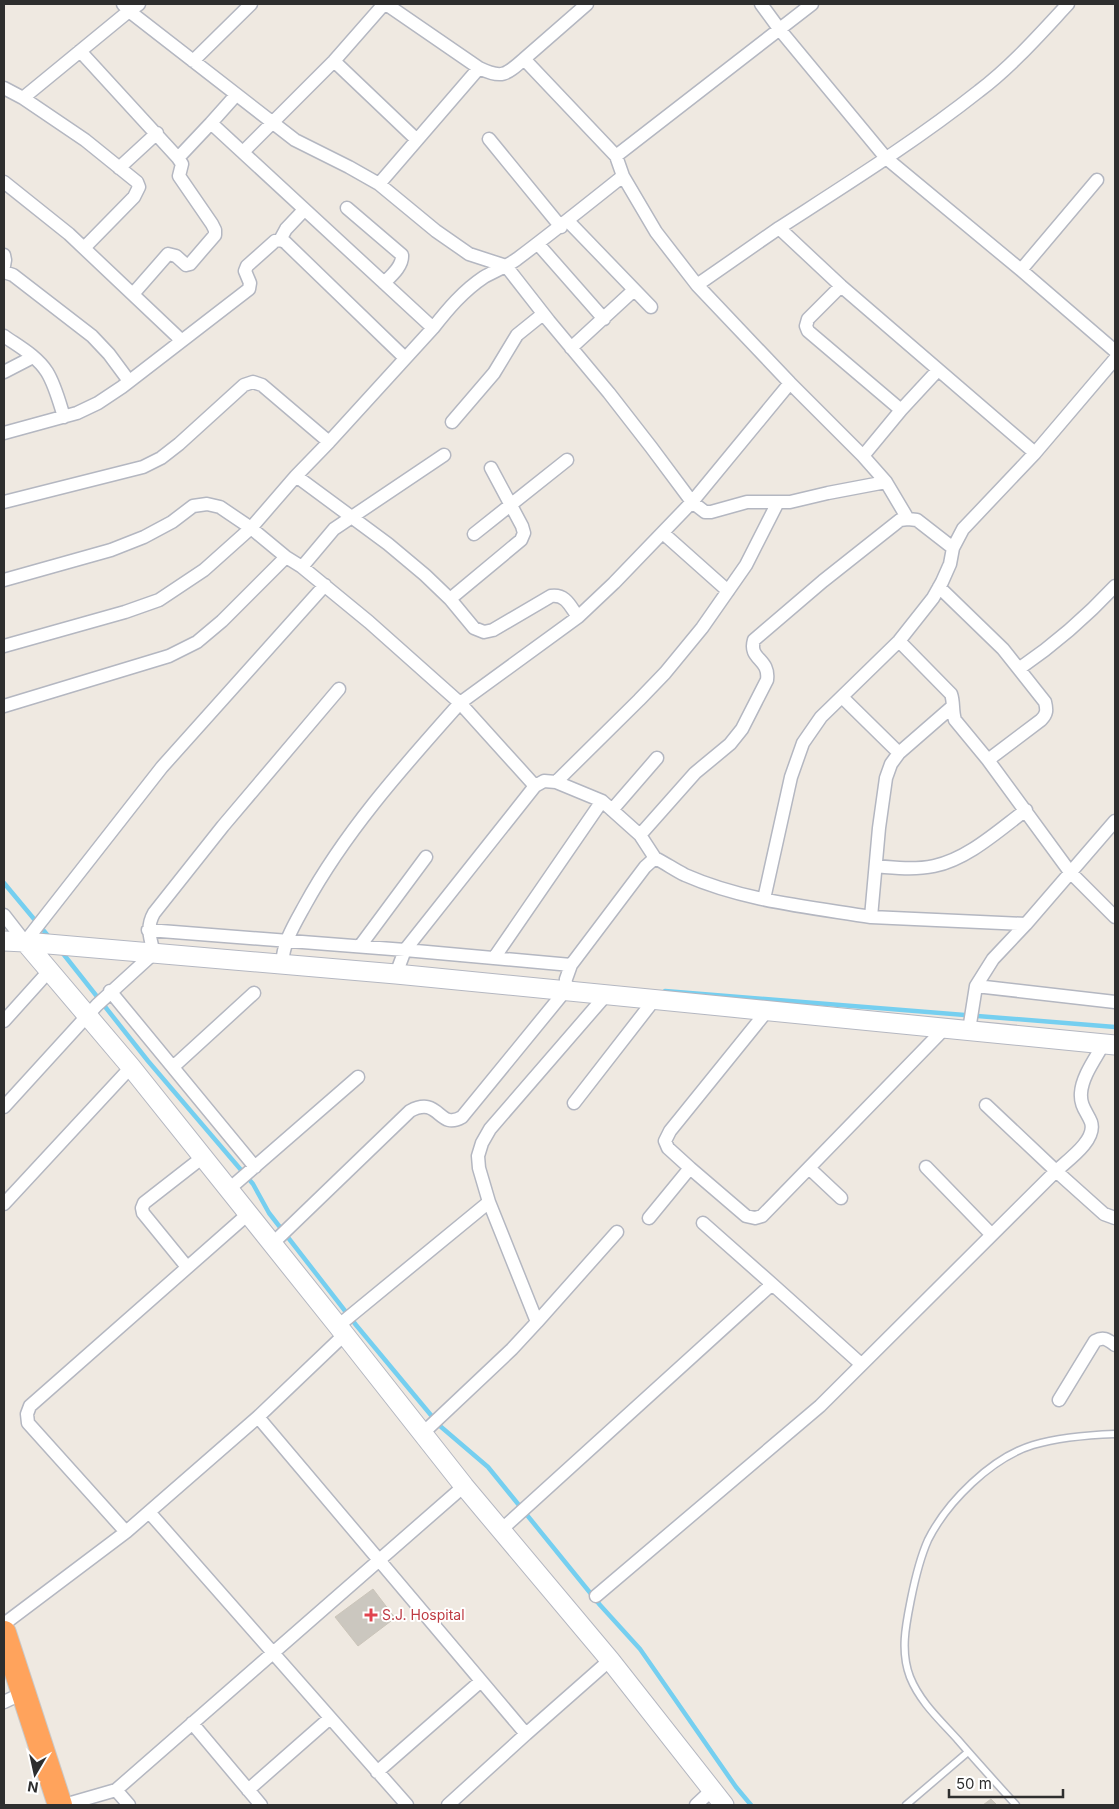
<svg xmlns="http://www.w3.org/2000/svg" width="1119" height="1809" font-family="Inter,sans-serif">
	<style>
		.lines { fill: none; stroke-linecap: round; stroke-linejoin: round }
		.stream { stroke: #75cff0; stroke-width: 4.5 }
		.building { fill: #cbc7bf; stroke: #cbc5ba }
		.lane-casing { stroke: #b4b7c1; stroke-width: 9 }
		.street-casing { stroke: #b4b7c1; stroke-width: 15 }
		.secondary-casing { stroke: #b4b7c1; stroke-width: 21 }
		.highway-casing { stroke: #c9c9c9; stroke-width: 26 }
		.lane { stroke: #fff; stroke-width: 6 }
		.street { stroke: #fff; stroke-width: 12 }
		.secondary { stroke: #fff; stroke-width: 19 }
		.highway { stroke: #ffa35c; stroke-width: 24 }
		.health-dot { fill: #e0444e; stroke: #fff; stroke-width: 2 }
		.labels { text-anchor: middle; stroke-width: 4; stroke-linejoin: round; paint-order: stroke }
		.health-label { font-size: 14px; fill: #be3a42; stroke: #fff; text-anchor: start }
	</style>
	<rect width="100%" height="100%" fill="#efe9e1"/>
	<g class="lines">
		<path class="stream" d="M4,883L49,937
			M61,951L148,1061L253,1184L269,1213L356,1325L440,1426L488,1467L600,1605L640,1649L736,1787L751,1805
			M665,991L1115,1027"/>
	</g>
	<path class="building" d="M373,1589L395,1618L358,1646L335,1617Z
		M991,1799L997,1805H983Z"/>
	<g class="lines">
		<defs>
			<path id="lane" d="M906,1805L968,1752
				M1016,1805C997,1784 977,1762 958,1740C940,1720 920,1702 910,1677C900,1651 906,1624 911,1599C915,1579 920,1558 928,1540C947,1502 991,1458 1033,1445C1060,1437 1087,1435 1115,1434"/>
			<path id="street" d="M139,4L129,11L295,140L349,167L379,184L436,231L469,254L506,266L549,321L609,393L651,447L692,502L705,512H711L747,502H790L828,493L886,482
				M386,4L479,68C502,79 506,75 524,59
				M587,4L524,59L616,156
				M761,4L780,30L886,158L1021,270L1115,351
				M812,4L616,156L623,176L656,232L697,285L790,383L863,456L886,482L908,519
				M80,51L178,158L211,123L433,328C448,309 463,291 484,277C495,271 507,266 517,259C553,232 588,204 623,176
				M193,61L251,4
				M334,61L417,140
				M4,88L23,98
				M211,123L236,95
				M489,139L561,227
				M243,152L334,61L384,4
				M119,168L157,133
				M4,182L69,234L181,340
				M379,184L479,68
				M347,208L402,255C403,266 391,276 384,283
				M568,221L651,307
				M779,228C847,184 916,141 979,91C1012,66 1040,34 1068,4
				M280,240L286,229L304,210
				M538,244L604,319
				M84,248L134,197L139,187L137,182L85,140L23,98L129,11L123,4
				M4,255L5,260L4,266
				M1021,270L1097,180
				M4,272L13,275L92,336L109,354L129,381
				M697,285L779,228L841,286L1035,453L1115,359
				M841,286L808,319L806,326L808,331L901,410L938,370
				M133,294L168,254L176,256L186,265L190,264L215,235V230L212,224L179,176L182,164L178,158
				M4,336C18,346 37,356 47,372C55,385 59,401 64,417
				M571,348L634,290
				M4,372L33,357
				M452,422L494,373L517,335L543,314
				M4,433L77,413L98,403L122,387L249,289L250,283L245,271L247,266L275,241L280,240L285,242L405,358
				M863,456L901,410
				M296,476L388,544L425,575L450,599L474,628L484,632L493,630L551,596C566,594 570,606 578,617
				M4,502L143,467L161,458L179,444L244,385L253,382L262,385L329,442
				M474,534L567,460
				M664,534L728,591
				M4,580L111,550L144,537L172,522L193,506L207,504L220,507L251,528L286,557L302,567L334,529L444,455
				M939,587L1003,649L1045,702C1047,710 1047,714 1041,720L988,760
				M450,599L521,540L524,533L522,526L491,468
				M899,641L951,694C954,702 952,711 955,720L988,760L1070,872L1115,917
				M4,646L125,612L159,600L204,570L251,528L296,476L329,442L433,328
				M1020,668C1055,644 1086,617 1115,586
				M842,697L899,753
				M4,706L169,656L197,642L222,621L286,557
				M556,782L639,700L665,673L702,628L746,565L778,502
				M535,786L460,703L578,617L614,583L692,502L790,383
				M612,810L657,758
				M640,835L695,773L730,744L742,729L767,680C770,658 748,660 754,640L823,581L900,520L908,519L917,520L953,548L963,529L1035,453
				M876,866C895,868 915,870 934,866C968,859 999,830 1026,810
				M764,899L791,777L803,743L821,717L899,641L933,598L942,582L950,564L953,548
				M4,915L25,942L162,767L325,585
				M871,917L1026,924
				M148,930L405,950L571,965
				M360,946L426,857
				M494,958L602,801
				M282,965C283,942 294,925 305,905C346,830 404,766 460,703L369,622L302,567
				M396,974L405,950L535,786L544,781L556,782L602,801L640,835L655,858
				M976,986L1115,1002
				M110,991L255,1167
				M4,1021L49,971
				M969,1030L976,986L993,959L1026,924L1115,821
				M173,1067L254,993
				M574,1103L654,1000
				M986,1105L1056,1171C1068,1160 1097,1140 1091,1122C1087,1112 1080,1106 1081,1093C1082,1076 1096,1058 1104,1043
				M4,1107L97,1005L154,953C150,938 146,927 154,913L223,826L339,689
				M926,1167L991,1234
				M690,1168L668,1148L665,1141L670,1131L767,1011
				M809,1168L841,1198
				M228,1190L358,1077
				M4,1204L131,1067
				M649,1218L690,1168L746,1216L755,1218L762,1216L945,1028
				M703,1223L772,1284L861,1364
				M272,1244L410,1111C440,1095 438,1131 462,1117L565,991L566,979L571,965L645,867L655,858C665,863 675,870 685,875C744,901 809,907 871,917L879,828L886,778L891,764L899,753L953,706
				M187,1267L143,1213L142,1208L144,1203L203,1157
				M537,1322L617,1232
				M338,1326L489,1202
				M1059,1400L1095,1341C1104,1336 1108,1340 1115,1345
				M258,1417L526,1734L610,1660
				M423,1433L512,1349L537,1322L489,1202L479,1168L478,1156L482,1143L490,1129L606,995
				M149,1512L407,1805
				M501,1530L772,1284
				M126,1532L258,1417L344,1335
				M596,1596L820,1406L1056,1171L1104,1214L1115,1218
				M4,1624L126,1532L28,1423L27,1414L30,1406L248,1214
				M4,1702L23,1693
				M192,1723L261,1805
				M377,1772L481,1681
				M116,1790L129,1805
				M248,1790L330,1718
				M64,1805L116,1790L464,1486
				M448,1805L526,1734
				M696,1805L712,1790"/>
			<path id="secondary" d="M4,941L25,942L131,1067L338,1326L464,1486L610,1660L724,1805
				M25,942L396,974L1115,1045"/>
			<path id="highway" d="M4,1633L60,1805"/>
		</defs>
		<use href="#lane" class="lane-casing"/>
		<use href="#street" class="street-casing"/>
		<use href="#secondary" class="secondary-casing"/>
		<use href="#highway" class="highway-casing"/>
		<use href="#lane" class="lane"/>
		<use href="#street" class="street"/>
		<use href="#secondary" class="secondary"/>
		<use href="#highway" class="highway"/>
	</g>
	<path class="health-dot" d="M368.5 1607.5h5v5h5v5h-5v5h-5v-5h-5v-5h5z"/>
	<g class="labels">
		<g class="health-label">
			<text x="382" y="1620">S.J. Hospital</text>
		</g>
	</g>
	<rect width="1119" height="1809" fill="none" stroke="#2e2e2e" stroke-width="10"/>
	<g transform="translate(35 1774) rotate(189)" stroke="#ffffff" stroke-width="4" paint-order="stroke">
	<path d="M0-4L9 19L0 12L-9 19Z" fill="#2e2e2e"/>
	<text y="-8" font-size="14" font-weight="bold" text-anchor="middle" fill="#2e2e2e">N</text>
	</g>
	<path d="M949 1789v8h114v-8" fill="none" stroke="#2e2e2e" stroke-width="2.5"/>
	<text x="956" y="1789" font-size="15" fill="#2e2e2e" stroke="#ffffff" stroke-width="4" paint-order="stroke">50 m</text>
</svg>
